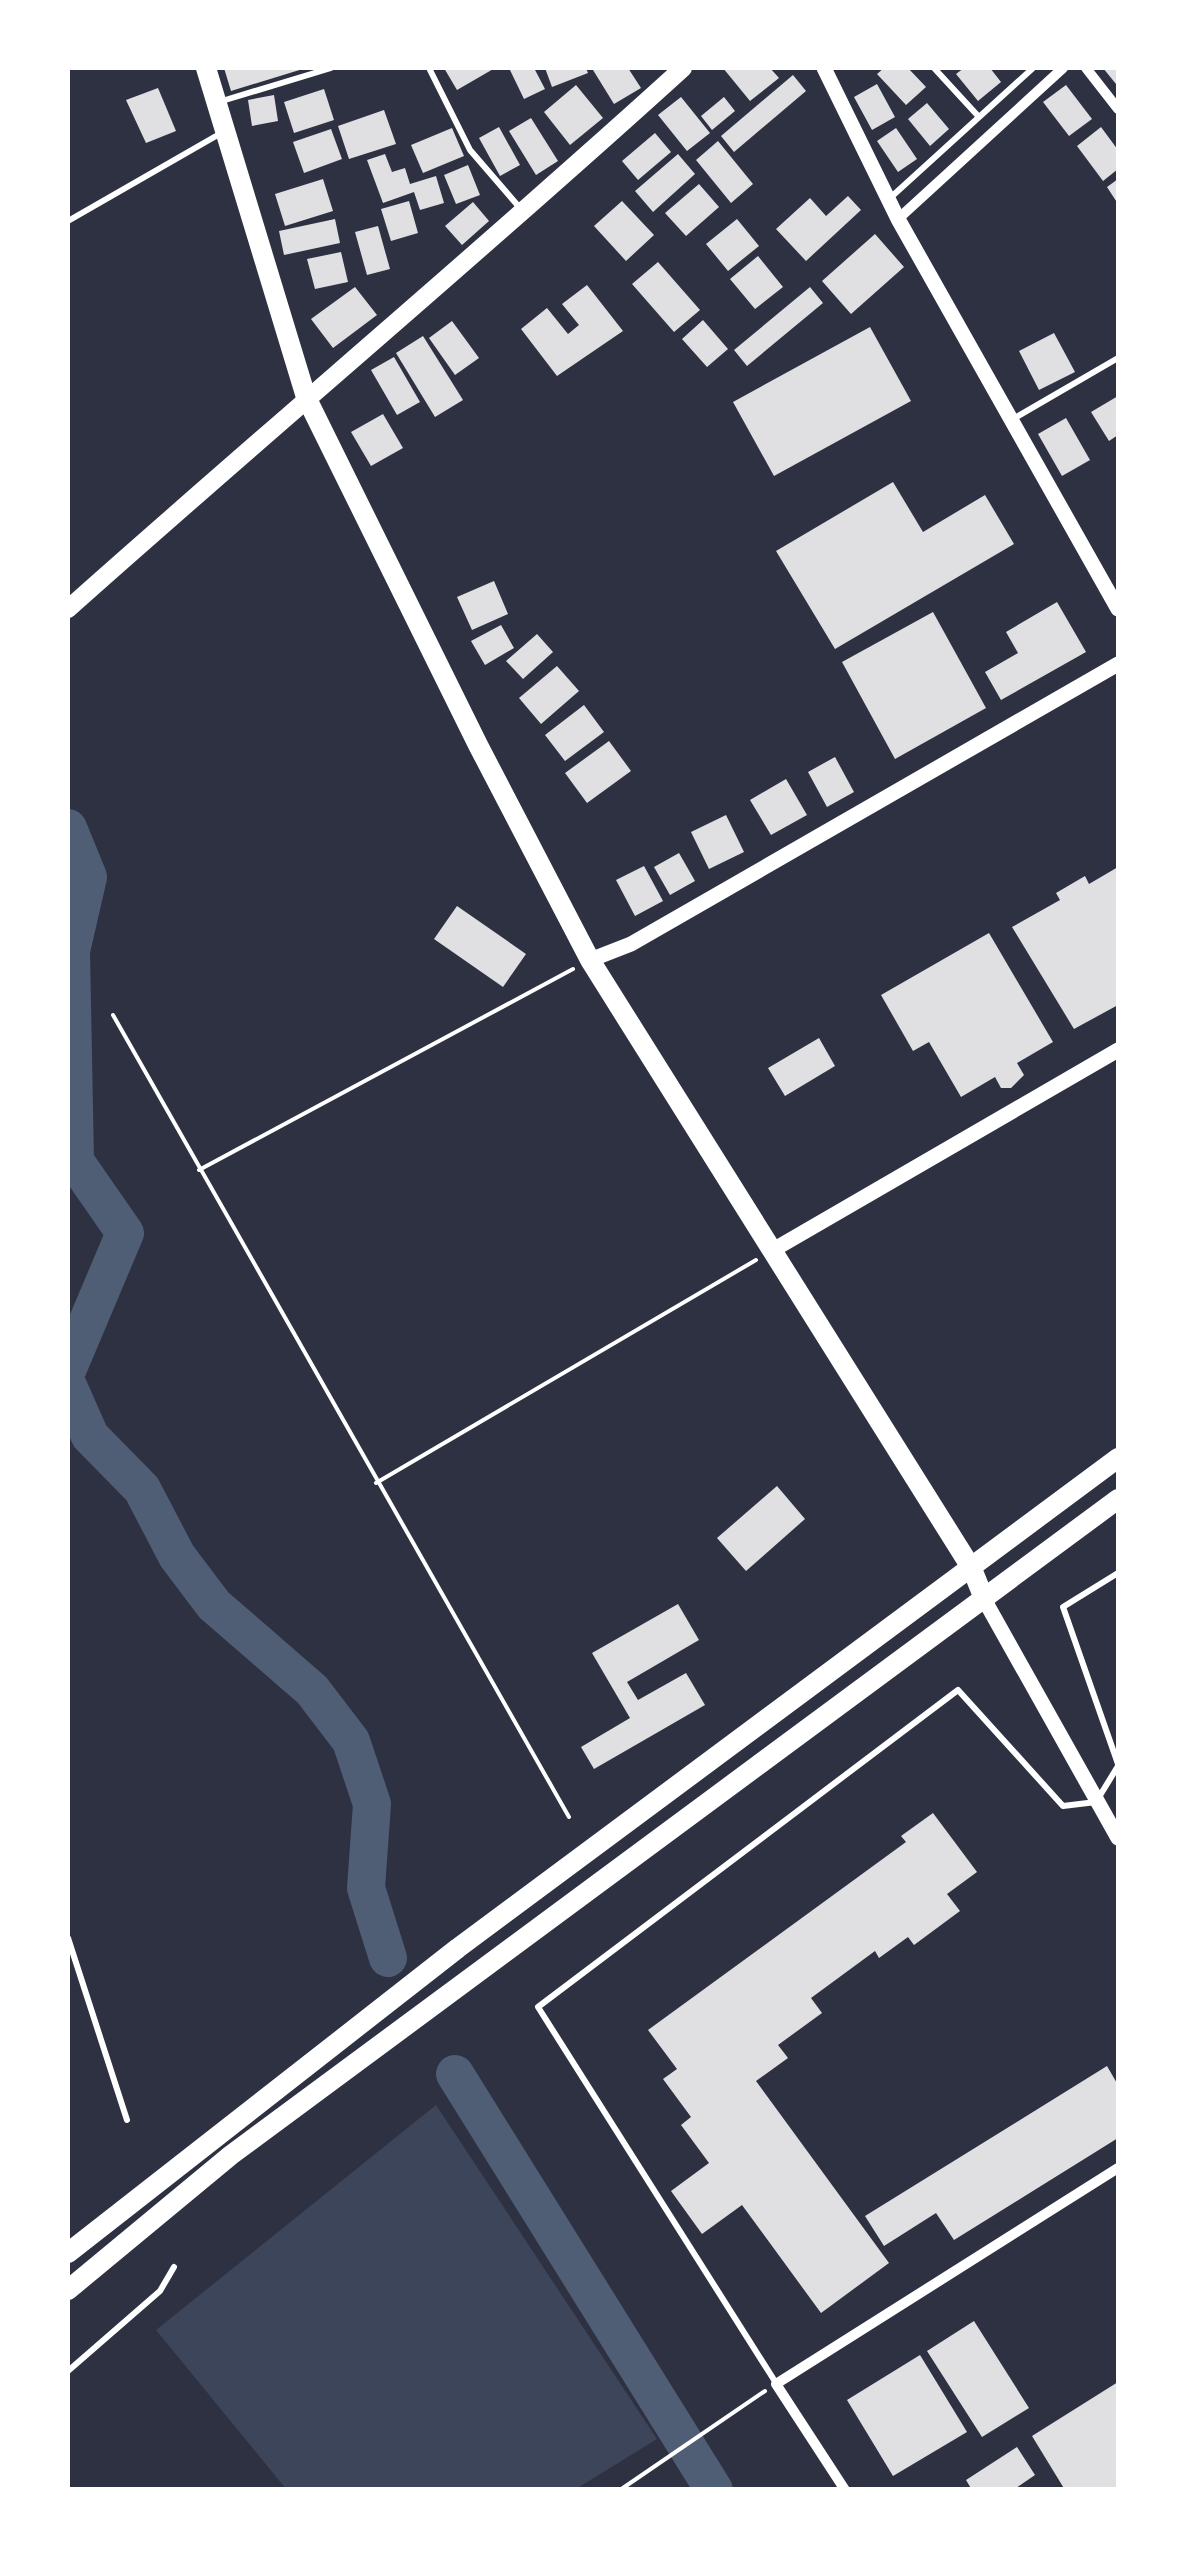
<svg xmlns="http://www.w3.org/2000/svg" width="1186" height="2557" font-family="Montserrat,sans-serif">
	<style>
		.green { fill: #3c4559 }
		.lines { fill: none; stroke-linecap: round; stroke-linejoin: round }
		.river { stroke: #4f5d75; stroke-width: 38 }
		.building { fill: #e0e0e3 }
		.path { stroke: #fff; stroke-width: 4 }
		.service { stroke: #fff; stroke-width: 6 }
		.minor { stroke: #fff; stroke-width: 10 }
		.tertiary { stroke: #fff; stroke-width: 15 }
		.secondary { stroke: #fff; stroke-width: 18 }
		.primary { stroke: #fff; stroke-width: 20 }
		.trunk { stroke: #fff; stroke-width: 20 }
	</style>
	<rect width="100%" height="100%" fill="#2d3142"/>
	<path class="green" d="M436,2105L657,2439L576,2489H286L156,2330Z"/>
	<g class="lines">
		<path class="river" d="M68,828L88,877L71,951L75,1161L125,1233L68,1368
			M68,1386L90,1436L142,1489L177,1556L214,1605L312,1690L351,1741L372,1804L366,1888L388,1958
			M455,2074L714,2490"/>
	</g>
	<path class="building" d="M224,68H306L231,91Z
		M444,68H495L457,90Z
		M509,68H534L545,89L524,99Z
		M545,68H586L588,73L552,87Z
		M596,68H628L641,88L614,104L593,70Z
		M723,68H770L779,78L750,101Z
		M884,68H908L926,87L906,105L877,74Z
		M964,68H990L1001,82L978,101L956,74Z
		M1103,68H1118V82L1116,84Z
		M793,75L806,91L734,152L721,136Z
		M877,84L895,117L872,130L854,97Z
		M576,85L603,118L570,145L544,112Z
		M1066,85L1092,119L1069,136L1043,102Z
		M158,88L176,131L146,143L126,100Z
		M324,89L334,120L294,133L284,102Z
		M274,95L278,121L252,126L248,100Z
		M681,97L710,133L687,151L658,115Z
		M724,97L735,111L712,130L701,116Z
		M927,103L949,129L930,146L908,119Z
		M384,110L396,144L349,159L338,126Z
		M531,118L558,161L536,175L509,131Z
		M499,127L520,165L500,176L479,138Z
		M1101,127L1118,150V169L1103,181L1077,146Z
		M452,128L464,156L423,173L411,145Z
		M896,128L917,159L898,172L877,141Z
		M331,129L342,159L304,173L293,142Z
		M655,133L671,152L638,180L622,161Z
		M718,141L753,184L731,203L696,160Z
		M385,154L392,172L405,168L410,184L436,176L444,203L420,210L414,192L383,203L367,160Z
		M678,154L695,174L653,212L635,191Z
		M468,165L480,195L456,204L444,175Z
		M323,179L333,211L285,226L275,194Z
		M1118,179V204L1107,187Z
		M699,184L719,207L686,236L665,213Z
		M848,196L861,210L806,261L776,229L810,198L826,216Z
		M409,201L418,233L391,241L381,209Z
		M622,201L654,235L626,261L594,226Z
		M473,202L489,221L462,245L445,226Z
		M335,219L340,243L284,255L279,231Z
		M737,219L759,246L728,271L706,244Z
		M378,226L390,269L367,275L355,232Z
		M875,234L904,267L851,314L822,281Z
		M341,252L348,282L315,289L307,259Z
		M758,256L783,287L755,309L730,279Z
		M658,262L700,310L674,332L632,284Z
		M587,285L623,331L557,376L521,329L547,308L568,334L579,325L562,304Z
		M355,287L377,315L333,348L311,319Z
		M810,287L823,303L747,366L734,350Z
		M703,320L728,349L707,367L682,339Z
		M452,321L479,358L455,375L429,338Z
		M870,327L911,401L774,476L733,402Z
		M1054,333L1075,372L1039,390L1019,351Z
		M423,336L463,400L435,417L396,353Z
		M394,357L420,402L397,415L371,370Z
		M1118,396V435L1109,441L1091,412Z
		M383,414L403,448L371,466L351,432Z
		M1066,418L1090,460L1062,476L1038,434Z
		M893,482L923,532L985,495L1014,544L835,649L776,551Z
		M494,581L508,614L472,630L457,597Z
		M1057,602L1086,652L1001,700L985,672L1018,653L1006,632Z
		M933,612L986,708L895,759L842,662Z
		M501,625L514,648L485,665L471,641Z
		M537,634L553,652L523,679L506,661Z
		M557,666L579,691L541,724L519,698Z
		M584,705L604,732L565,761L545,735Z
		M609,741L631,771L587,803L565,773Z
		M835,757L854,792L827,807L808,772Z
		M786,779L807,815L771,835L750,800Z
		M726,815L744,852L709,869L691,832Z
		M679,853L695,881L670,895L654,867Z
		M644,866L663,901L635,916L616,880Z
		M1118,867V1005L1074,1029L1012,927L1060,900L1056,893L1085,876L1089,884Z
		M457,906L526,954L503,987L434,939Z
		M989,933L1053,1042L1017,1063L1024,1075L1011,1088H1001L995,1077L961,1097L929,1042L913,1051L881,995Z
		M819,1038L835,1066L785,1096L768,1068Z
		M777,1486L805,1519L746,1571L717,1538Z
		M678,1604L699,1640L627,1682L638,1700L686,1673L705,1705L594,1769L581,1747L630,1718L592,1653Z
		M933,1813L977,1872L947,1894L960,1911L914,1945L908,1937L879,1958L875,1951L811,1998L822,2013L778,2045L788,2058L756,2081L889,2263L821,2313L742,2205L702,2234L671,2191L709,2163L681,2125L691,2117L663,2079L677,2069L648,2030L906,1842L901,1836Z
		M1107,2066L1118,2085V2138L954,2240L936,2213L884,2246L865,2216Z
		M974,2321L1029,2408L982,2437L927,2351Z
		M920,2355L967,2432L893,2476L847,2400Z
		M1118,2382V2490H1065L1032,2436Z
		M1017,2447L1035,2475L1013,2490H972L966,2480Z"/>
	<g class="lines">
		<path class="path" d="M113,1015L569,1817
			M199,1170L573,969
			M376,1483L756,1260
			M620,2490L765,2391"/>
		<path class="service" d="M429,68L470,150L520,208
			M934,68L979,117
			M222,101L331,68
			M889,199L1033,68
			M68,221L223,132
			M1013,419L1118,358
			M1118,1573L1063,1607L1118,1764
			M68,1938L127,2120
			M68,2371L160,2291L174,2267
			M776,2383L538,2007L958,1690L1063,1806L1096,1802L1118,1766"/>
		<path class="minor" d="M1086,68L1118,109
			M898,219L1063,68
			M845,2490L776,2384L1118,2168"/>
		<path class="tertiary" d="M824,68L898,219L1118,609
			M590,960L631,944L1118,664
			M773,1250L1118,1050
			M985,1601L1118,1838"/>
		<path class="secondary" d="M68,609C272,427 481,252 683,68"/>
		<path class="primary" d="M206,68L306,397L478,745L590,960L972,1569L985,1601"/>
		<path class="trunk" d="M68,2253L458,1948L1118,1458
			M68,2290L231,2155L1118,1499"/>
	</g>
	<rect width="1186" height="2557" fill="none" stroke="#ffffff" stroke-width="140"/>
</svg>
